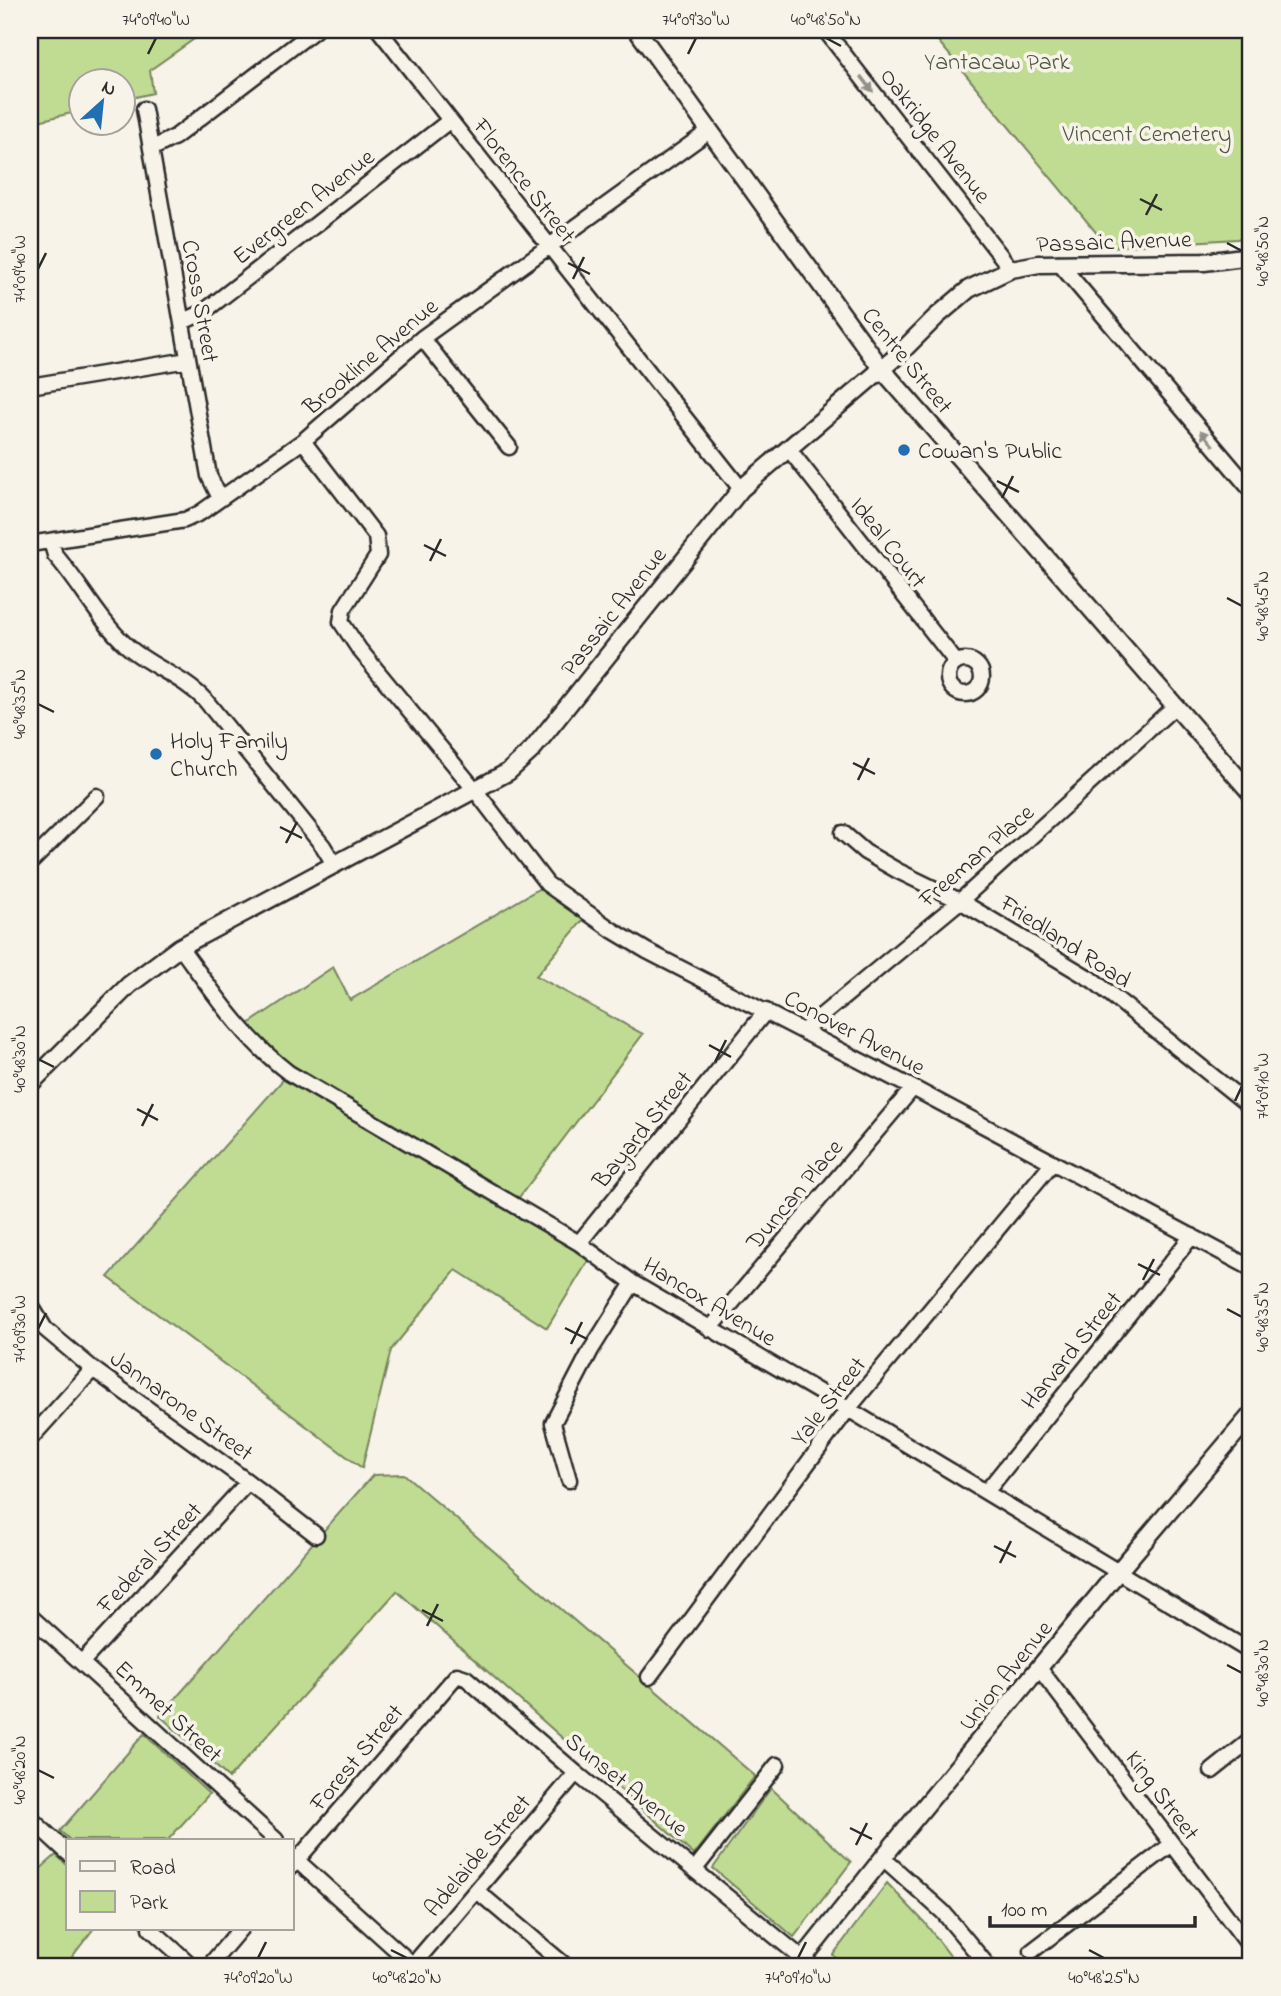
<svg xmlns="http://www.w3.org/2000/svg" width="1281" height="1996" font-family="'Indie Flower',sans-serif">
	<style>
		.green { fill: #c0dc93; stroke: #76845f; stroke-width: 2 }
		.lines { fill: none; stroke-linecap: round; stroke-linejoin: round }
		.minor-casing { stroke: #2b2b2b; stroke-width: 19 }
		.tertiary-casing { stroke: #2b2b2b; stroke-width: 21 }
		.minor { stroke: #f7f3e8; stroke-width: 14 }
		.tertiary { stroke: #f7f3e8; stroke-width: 16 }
		.oneway { fill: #918f8a }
		.ticks { fill: none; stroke: #2b2b2b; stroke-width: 2.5 }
		.poi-dot { fill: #1f6fb2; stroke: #f7f3e8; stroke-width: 2.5 }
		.labels { text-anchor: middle; stroke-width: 7; stroke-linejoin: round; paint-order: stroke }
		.park-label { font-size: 24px; fill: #505745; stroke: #f7f3e8 }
		.street-label { font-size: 24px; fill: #2b2b2b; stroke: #f7f3e8 }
		.poi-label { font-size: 24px; fill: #2b2b2b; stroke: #f7f3e8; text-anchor: start }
		.neatline { fill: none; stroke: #2b2b2b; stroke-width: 2.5 }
		.ticks-label { font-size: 18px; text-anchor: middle; fill: #2b2b2b }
	</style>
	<rect width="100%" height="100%" fill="#f7f3e8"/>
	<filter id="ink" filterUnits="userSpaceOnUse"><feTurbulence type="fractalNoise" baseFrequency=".0143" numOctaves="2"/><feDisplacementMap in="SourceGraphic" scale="14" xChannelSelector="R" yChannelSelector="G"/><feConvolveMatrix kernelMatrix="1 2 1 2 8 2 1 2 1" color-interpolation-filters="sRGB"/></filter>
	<g filter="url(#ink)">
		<path class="green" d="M30,30H207L150,70L153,93L123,100L122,80H80V111L30,123Z
			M929,30H1251V236L1237,239L1108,247Z
			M547,884L589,913L536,976L643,1034L514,1204L593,1253L547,1328L456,1270L391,1350L362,1468L108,1277L289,1073L241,1029L333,967L350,1000Z
			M404,1474L755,1776L694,1855L397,1591L229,1778L160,1716L373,1475Z
			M144,1734L209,1794L168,1840H70L60,1831Z
			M771,1788L851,1862L794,1937L713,1868Z
			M56,1855L68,1866V1928H94L65,1966H30V1864L38,1871Z
			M887,1883L924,1922L958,1966H844L833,1955Z"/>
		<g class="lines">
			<defs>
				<path id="minor" d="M379,30L741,489
					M825,30L1011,269
					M144,109L209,476L220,498
					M151,149L175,137L315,30
					M1059,263L1251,490
					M182,322L202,313L449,121
					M422,338L509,447
					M30,386L188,360
					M303,441L376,536L378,555L343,610L341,622L359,649L475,790L547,884L612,930L647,951L913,1088L1251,1268
					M788,448L956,662
					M51,541L55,555C80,583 98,619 126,645C150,667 181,675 206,701L323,846L334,864
					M30,544L185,520L200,513L303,441L422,338L709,131
					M948 677a17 17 0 1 1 34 0a17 17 0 1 1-34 0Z
					M843,833L865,852L898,871L960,901L1094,981L1251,1107
					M30,863L97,796
					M180,947C213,992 244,1039 289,1073L579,1243L633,1283L848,1409L1251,1652
					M803,1031L960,901L1174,707
					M579,1243L766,1011
					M30,1304L45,1329L93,1369L248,1482L316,1535
					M710,1329L913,1088
					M30,1439L93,1369
					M569,1480L553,1423L591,1350L633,1283
					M986,1492L1192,1236
					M30,1616L276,1840
					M82,1662L248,1482
					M1039,1668L1251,1948
					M649,1677L848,1409L1053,1162
					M1212,1771L1251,1740
					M30,1818L68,1853
					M292,1856L413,1965
					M883,1858L943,1912L988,1966
					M292,1866L457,1675L466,1678L576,1773L803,1959
					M695,1869L777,1765
					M477,1891L566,1966
					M150,1928L192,1966
					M1032,1951L1172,1844
					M209,1966L241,1928
					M412,1966L576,1773"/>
				<path id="tertiary" d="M637,30L881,368L1251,793
					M30,1084L129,985L180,947L508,772L532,750L741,489L898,355L936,317L969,289L1011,269L1039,264L1204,262L1251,256
					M797,1966L893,1845L1117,1573L1251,1415"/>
			</defs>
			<use href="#minor" class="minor-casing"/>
			<use href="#tertiary" class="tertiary-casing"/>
			<use href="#minor" class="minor"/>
			<use href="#tertiary" class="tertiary"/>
		</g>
		<defs><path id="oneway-solid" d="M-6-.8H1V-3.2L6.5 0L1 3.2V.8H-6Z" transform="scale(1.75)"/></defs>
		<g class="oneway">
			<use href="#oneway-solid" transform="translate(867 84) rotate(52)"/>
			<use href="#oneway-solid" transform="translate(1207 438) rotate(-130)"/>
		</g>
	</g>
	<path class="ticks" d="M826,38L841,46M148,54L156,38M688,54L696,38M1140,199L1162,210M1146,215L1157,194M1227,243L1242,251M568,263L590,274M38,269L46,253M573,279L584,257M997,481L1019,492M1002,498L1013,476M424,545L446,556M430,561L441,539M1227,598L1242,606M38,704L54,712M853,763L875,774M858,780L869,758M280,827L302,838M286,843L297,822M709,1045L731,1057M38,1059L54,1067M715,1062L726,1040M1235,1101L1242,1086M137,1109L158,1120M142,1126L153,1104M1138,1264L1160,1275M1143,1280L1154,1259M1227,1309L1242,1317M565,1328L587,1339M38,1329L46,1313M571,1344L582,1322M994,1546L1016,1557M1000,1563L1011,1541M422,1610L443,1621M427,1626L438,1604M1227,1665L1242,1673M38,1770L54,1778M850,1828L872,1839M856,1845L867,1823M391,1950L407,1958M1089,1950L1104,1958M258,1958L266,1942M798,1958L806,1942"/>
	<g class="poi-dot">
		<circle cx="904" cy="450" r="7"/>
		<circle cx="156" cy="754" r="7"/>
	</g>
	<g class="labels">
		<g class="park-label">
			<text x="997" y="69">Yantacaw Park</text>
			<text x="1147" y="141">Vincent Cemetery</text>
		</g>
		<g class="street-label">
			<text transform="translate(936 135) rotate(52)" y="8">Oakridge Avenue</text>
			<text transform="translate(525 180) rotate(52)" y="8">Florence Street</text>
			<text transform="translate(303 206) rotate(-38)" y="8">Evergreen Avenue</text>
			<text transform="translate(1114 241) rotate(-2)" y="8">Passaic Avenue</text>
			<text transform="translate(201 301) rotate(80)" y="8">Cross Street</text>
			<text transform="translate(370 356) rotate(-40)" y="8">Brookline Avenue</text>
			<text transform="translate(908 360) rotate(51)" y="8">Centre Street</text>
			<text transform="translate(889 542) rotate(52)" y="8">Ideal Court</text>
			<text transform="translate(613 611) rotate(-52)" y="8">Passaic Avenue</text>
			<text transform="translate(976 855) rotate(-41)" y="8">Freeman Place</text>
			<text transform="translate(1066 941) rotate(33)" y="8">Friedland Road</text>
			<text transform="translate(855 1032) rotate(28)" y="8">Conover Avenue</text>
			<text transform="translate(642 1129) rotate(-51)" y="8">Bayard Street</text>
			<text transform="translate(794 1194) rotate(-50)" y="8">Duncan Place</text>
			<text transform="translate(710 1301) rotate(31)" y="8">Hancox Avenue</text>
			<text transform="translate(1071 1350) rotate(-51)" y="8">Harvard Street</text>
			<text transform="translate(828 1401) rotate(-52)" y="8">Yale Street</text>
			<text transform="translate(182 1405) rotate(36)" y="8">Jannarone Street</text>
			<text transform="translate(149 1557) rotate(-47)" y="8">Federal Street</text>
			<text transform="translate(1005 1675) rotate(-51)" y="8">Union Avenue</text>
			<text transform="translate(169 1711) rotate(43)" y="8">Emmet Street</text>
			<text transform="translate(356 1757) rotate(-50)" y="8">Forest Street</text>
			<text transform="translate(627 1784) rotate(39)" y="8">Sunset Avenue</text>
			<text transform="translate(1163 1795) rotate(53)" y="8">King Street</text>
			<text transform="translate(477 1855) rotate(-50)" y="8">Adelaide Street</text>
		</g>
		<g class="poi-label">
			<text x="918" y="458">Cowan's Public</text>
			<text x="170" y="748">Holy Family<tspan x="170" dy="28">Church</tspan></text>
		</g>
	</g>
	<rect width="1281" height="1996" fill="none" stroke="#f7f3e8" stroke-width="77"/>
	<rect x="66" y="1839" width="228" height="91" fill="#f7f3e8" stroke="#a5a39c" stroke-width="2"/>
	<rect x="80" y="1861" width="35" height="10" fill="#f7f3e8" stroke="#a5a39c" stroke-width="2"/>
	<text x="130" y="1874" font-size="21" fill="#2b2b2b">Road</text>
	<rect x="80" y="1891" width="35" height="21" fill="#c0dc93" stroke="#a5a39c" stroke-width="2"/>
	<text x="130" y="1909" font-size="21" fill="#2b2b2b">Park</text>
	<g transform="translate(102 102) rotate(27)"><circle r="33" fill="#f7f3e8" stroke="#a5a39c" stroke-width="2"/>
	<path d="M0-5L12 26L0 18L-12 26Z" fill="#1f6fb2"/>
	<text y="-10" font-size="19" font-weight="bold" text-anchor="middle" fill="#2b2b2b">N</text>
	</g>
	<path d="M990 1916v10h205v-10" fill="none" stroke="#2b2b2b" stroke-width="3.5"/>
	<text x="1001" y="1916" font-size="21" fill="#2b2b2b" stroke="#f7f3e8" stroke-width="5" paint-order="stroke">100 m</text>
	<rect x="38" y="38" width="1204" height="1920" class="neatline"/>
	<g class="ticks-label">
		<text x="156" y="25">74°09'40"W</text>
		<text x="696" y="25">74°09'30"W</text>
		<text x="826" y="25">40°48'50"N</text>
		<text transform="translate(1262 251) rotate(-90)" y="6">40°48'50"N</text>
		<text transform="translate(19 269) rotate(-90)" y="6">74°09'40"W</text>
		<text transform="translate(1262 606) rotate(-90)" y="6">40°48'45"N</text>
		<text transform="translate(19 704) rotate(-90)" y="6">40°48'35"N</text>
		<text transform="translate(19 1059) rotate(-90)" y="6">40°48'30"N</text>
		<text transform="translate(1262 1086) rotate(-90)" y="6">74°09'10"W</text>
		<text transform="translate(1262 1317) rotate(-90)" y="6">40°48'35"N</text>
		<text transform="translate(19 1329) rotate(-90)" y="6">74°09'30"W</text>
		<text transform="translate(1262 1673) rotate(-90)" y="6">40°48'30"N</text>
		<text transform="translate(19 1770) rotate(-90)" y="6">40°48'20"N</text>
		<text x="258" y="1983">74°09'20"W</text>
		<text x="407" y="1983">40°48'20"N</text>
		<text x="798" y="1983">74°09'10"W</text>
		<text x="1104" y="1983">40°48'25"N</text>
	</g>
</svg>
